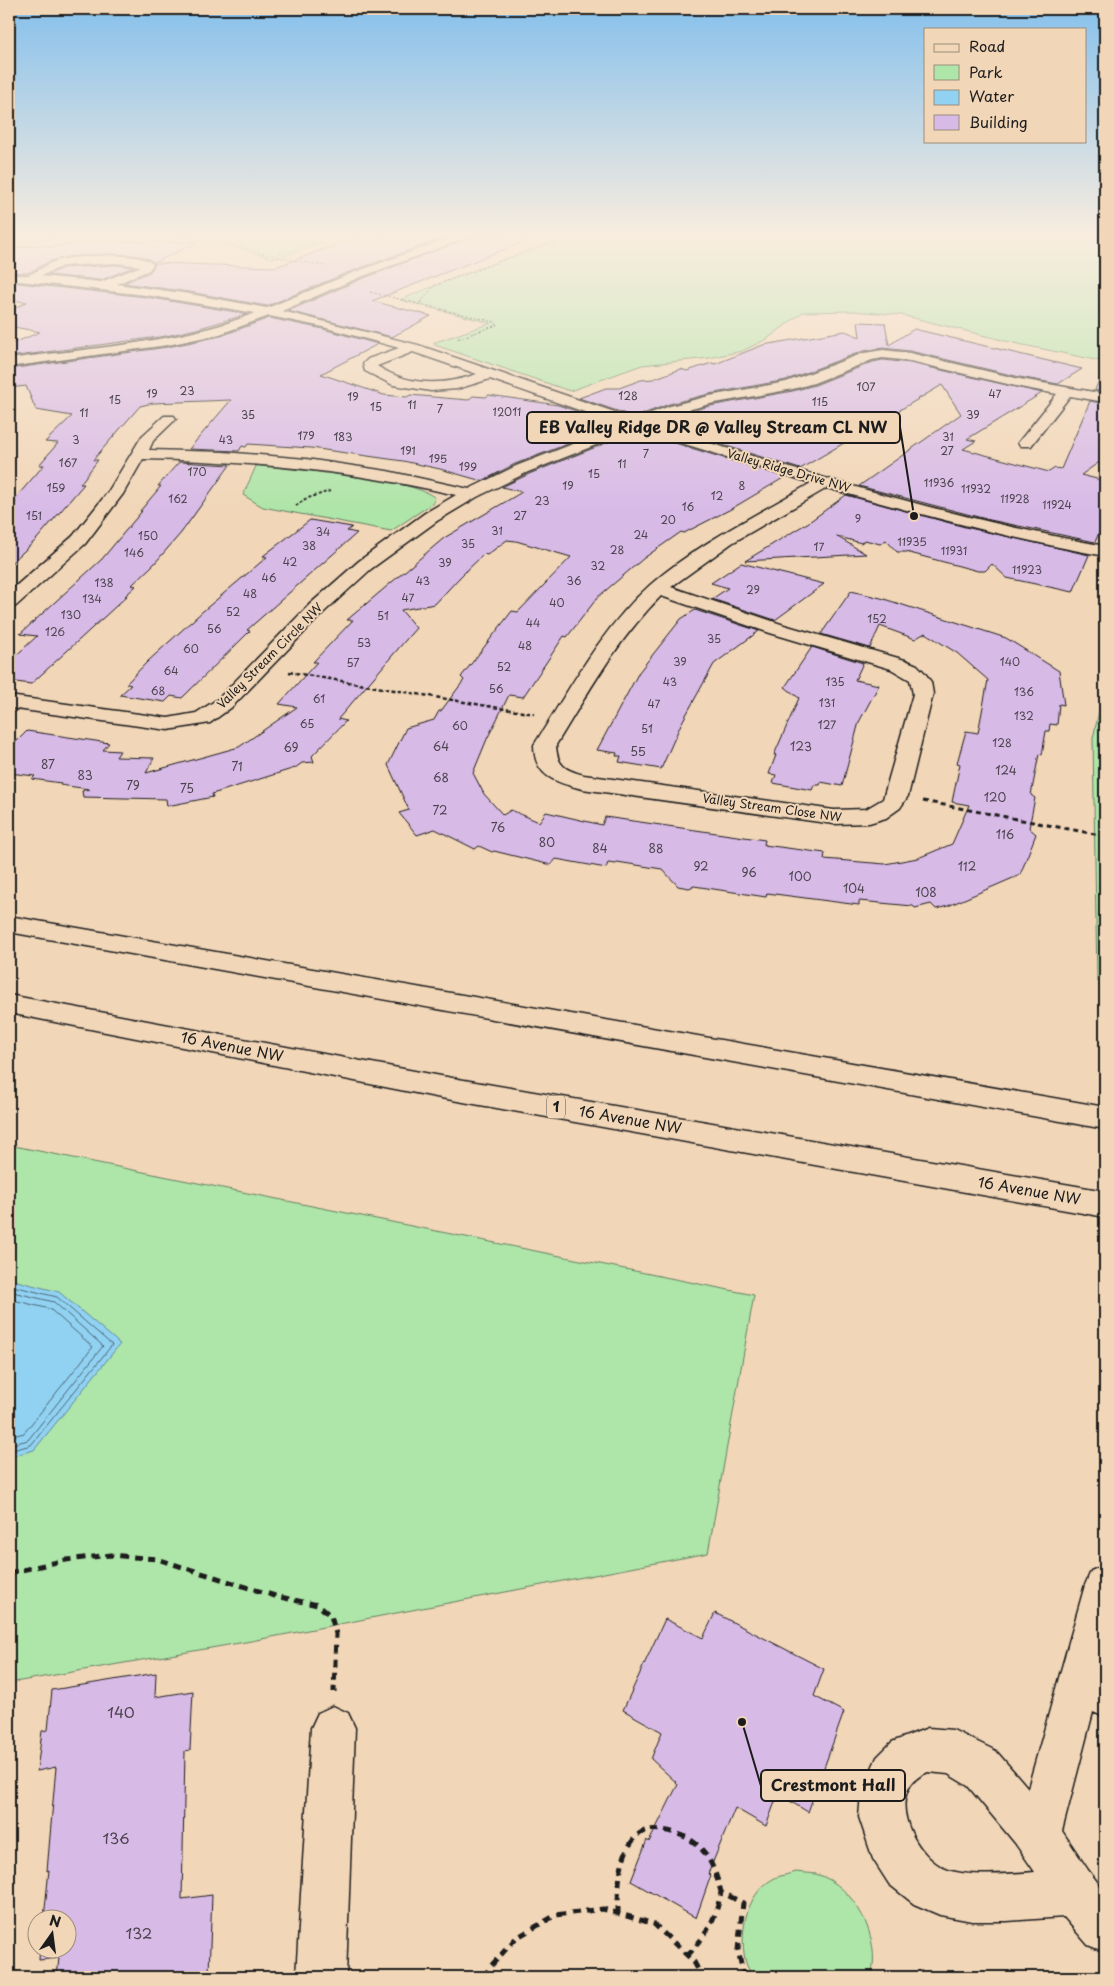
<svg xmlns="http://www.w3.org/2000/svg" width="1114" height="1986" font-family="'Playpen Sans',sans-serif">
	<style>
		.green { fill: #aee5a8; stroke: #658062 }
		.water { fill: #91d2f3; stroke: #62899d }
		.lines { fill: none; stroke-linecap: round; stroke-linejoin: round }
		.shore { stroke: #4b6572; stroke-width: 1 }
		.building { fill: #d8bae7; stroke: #1c1c1c }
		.minor-casing { stroke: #1c1c1c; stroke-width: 3 }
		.highway-casing { stroke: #1c1c1c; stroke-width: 3 }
		.path-far4 { stroke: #1c1c1c; stroke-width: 1; stroke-dasharray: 2.5 2; stroke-linecap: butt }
		.path-far3 { stroke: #1c1c1c; stroke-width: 2; stroke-dasharray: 3 2; stroke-linecap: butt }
		.path-far2 { stroke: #1c1c1c; stroke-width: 2.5; stroke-dasharray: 4 2.5; stroke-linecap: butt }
		.path-far1 { stroke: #1c1c1c; stroke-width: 3; stroke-dasharray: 5 4; stroke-linecap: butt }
		.path { stroke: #1c1c1c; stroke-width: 5; stroke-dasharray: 8 6; stroke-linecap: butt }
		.minor { fill: #f1d6b8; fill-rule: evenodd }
		.highway { fill: #f1d6b8; fill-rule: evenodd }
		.labels { text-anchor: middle; stroke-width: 4; stroke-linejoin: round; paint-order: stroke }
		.far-number-label { font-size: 11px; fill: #4b444f }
		.far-street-label { font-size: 12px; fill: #1c1c1c; stroke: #f1d6b8 }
		.number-label { font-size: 12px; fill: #4b444f }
		.shield { fill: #f1d6b8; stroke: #5c544b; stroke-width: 1 }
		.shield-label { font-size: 14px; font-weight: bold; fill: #1c1c1c }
		.street-label { font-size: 15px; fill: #1c1c1c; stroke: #f1d6b8 }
		.near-number-label { font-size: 15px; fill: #4b444f }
		.leader { fill: none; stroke: #1c1c1c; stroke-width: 2 }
		.callout-dot { fill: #1c1c1c; stroke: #f1d6b8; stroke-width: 2 }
		.callout { fill: #f1d6b8; stroke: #1c1c1c; stroke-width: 2 }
		.callout-label { font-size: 16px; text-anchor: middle; font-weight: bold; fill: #1c1c1c }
	</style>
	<rect width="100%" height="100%" fill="#f1d6b8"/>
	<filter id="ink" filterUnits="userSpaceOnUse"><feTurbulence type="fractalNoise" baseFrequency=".02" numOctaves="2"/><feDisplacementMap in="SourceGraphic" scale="10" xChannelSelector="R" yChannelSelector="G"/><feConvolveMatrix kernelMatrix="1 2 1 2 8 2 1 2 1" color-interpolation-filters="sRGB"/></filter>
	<g filter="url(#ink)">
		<path class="green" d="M9,234H111L12,243H9Z
			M122,234H352L281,257L271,258L211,240Z
			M583,234H1105V362L1014,343L902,315L852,311L803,312L767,339L742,351L709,358L642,365L570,391L435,345L433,343L491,323L400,300C460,275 521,251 583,234Z
			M257,464C289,467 416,479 435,498L433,503L391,531L263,507L243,495Z
			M1105,685V982L1097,981L1093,738Z
			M9,1145L754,1295L708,1553L251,1641L9,1683Z
			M796,1872C803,1873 810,1873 816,1874C855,1885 882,1939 871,1977H752C750,1971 746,1965 745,1959C739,1930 747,1890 777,1877C783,1875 790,1874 796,1872Z"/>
		<path class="water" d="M9,1279L59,1292L120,1344L34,1450L9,1457Z"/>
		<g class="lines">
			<path class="shore" d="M9,1285L57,1297L112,1345L31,1445L9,1451
				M9,1291L54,1302L103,1346L28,1440L9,1445
				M9,1299L50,1309L93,1347L24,1433L9,1437"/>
		</g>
		<path class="building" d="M367,234H454L349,272L267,306L190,292L124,283L150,272L155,265L154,262L147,258L136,255L108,254L68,257L50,261L28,273L9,272V249L43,244L48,247L98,241L198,242L154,263L275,267Z
			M479,234H535L536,237L372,301L431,316L392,337L288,311L359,280Z
			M116,265L133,267L101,280L48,275L63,268Z
			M9,282L145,297L248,314L196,329L166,336L9,357V345L40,332L9,326V311L27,302L9,300Z
			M269,318L323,329L378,344L321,374L384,395L407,397L410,395L468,400L473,396L486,397L489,395L558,405L617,425L515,464L482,481L440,469L403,461L311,448L248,444L246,447L242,446L239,451L189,449L231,400L153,403L140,406L93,460H98L80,484H84L36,540L9,565V510L16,502H12L44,465H39L58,443L45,442L72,416L36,410L26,386L9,388V369L168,347L221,336Z
			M858,322L885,323L889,345L914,329L1082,369L1058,384L1020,377L910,351L883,348L863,351L786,380L709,394L669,404L635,417L579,398L606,388H619L641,380L653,379L681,369L687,371L712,363L715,364L763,345L845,331L860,337Z
			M883,360L910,363L1042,393L967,439L976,441L963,449L1049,472L1055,468L1061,469L1090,401L1105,404V458L1081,475L1105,481V519L1095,542L990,520L859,486L961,414L942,385L800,469L656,424L681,414L710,406L793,391L815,385L873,362Z
			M1105,366V392L1095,390Z
			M636,431L785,477L731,509L684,533L681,532L644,558L598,597L567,637L564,636L523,697L509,695L487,739L473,773L484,794L503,815L511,810L539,822L546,812L602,825L605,817L765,840L764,845L825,853L824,859L885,864L918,858L952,844L969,805L952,802L960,764L957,763L966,731L978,733L988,680L957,653L925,633L915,639L880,626L870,648L821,634L851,591L881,598L1006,638L1059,671L1064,705L1059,704L1057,725L1050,724L1049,731H1046L1042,755L1039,754L1031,795L1035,798L1029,828L1036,834L1020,875L948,906L936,909L931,904L915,908L913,906L859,901V905L767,893L766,897L694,886L689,888L678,886L662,869L617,862L616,864L608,863L606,868L556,859L551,865L494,851L492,852L479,846L475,849L435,829L417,835L399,813L409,810L388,765L406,728L434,720L439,711H441L464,680L461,677L512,611L518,612L571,557L516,541L507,540L487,555L484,554L460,577L435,604L401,610L416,628L338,719L346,721L312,756L314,762L302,763L295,768L212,794L213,797L167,806L166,799L83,797L82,791L89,789L60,785L61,783L32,779L35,776L9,773V749L27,731L109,743L103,750L120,751L116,757L154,758L146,773L239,747L297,707L279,704L317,662H313L353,620H347L444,538L522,492L502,487L529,474Z
			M179,462L230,465L181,533L154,564L132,585L136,586L125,596H127L31,684L9,681V662L37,636L20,634L102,559L142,511H140L161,486H158Z
			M846,495L965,527L1089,555L1073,592L1007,578L992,564L985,571H978L906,552H897L886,540L880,544L865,540L861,543L836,536L866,554L745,561L809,522Z
			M310,520L352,527L347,531L357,533L247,630L250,631L182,698L171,696L165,702L120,695L131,685L126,684L146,663L203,611L267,557L263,556Z
			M741,563L824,584L775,620L712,599L728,588L711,583Z
			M695,610L759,631L714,664L681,724L661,769L619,762L621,756H616L617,753L597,750L639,672L681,619Z
			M812,647L863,663L855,680L879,685L859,722L842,786L821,782L820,785H814L812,790L773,783L776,775L769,774L776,755H774L799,698L785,687Z
			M715,1613L824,1669L814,1696L844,1712L808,1812L778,1794L766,1826L735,1808L708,1874L711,1875L696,1918L631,1881L647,1840L649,1842L678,1784L651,1759L662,1732L623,1710L665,1619L703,1638Z
			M156,1673L155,1697L193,1691L190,1750L185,1751L182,1899L212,1895L209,1972L175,1977H57L59,1958L39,1960L40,1948H68V1918H44L49,1870L47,1871L56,1767L37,1771L42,1731L48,1730L52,1690Z"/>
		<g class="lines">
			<defs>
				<path id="minor" d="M461,234H477L358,278L282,311L418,345L635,419L670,406L709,396L786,382L864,353L883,350L910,353L1020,379L1105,394V402L1070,396L1031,446H1021L1018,443L1057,394L1020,387L910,361L883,358L872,360L814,383L793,389L710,404L680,412L650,424C799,472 951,518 1105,546V556C1011,539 919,514 827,488L732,543L671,587L784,625L905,660L917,665L925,673L931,682L933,694L908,796L900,808L886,818L869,823L834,824L582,789C556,782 534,777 534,745C569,690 601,629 650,585C698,543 757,515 811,483L636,429L528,472L477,497L437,521L371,569L323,613L232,707L210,723L168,730L9,708V696L168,718L196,713L218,699L309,605L359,561L425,513L456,495C353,471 249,461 143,459L123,494L85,544L16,606L9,608V592L73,536L108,492L142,436L164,416H174L176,419L153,441L149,450L223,452L306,459L387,471L469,489L516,466L622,425L490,379L457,389L431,391L393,385L365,371L363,364L368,359L399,348L323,327L269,316L220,334L168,345L9,367V359C88,348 182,343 255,313L145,295L9,280V274C14,274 23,276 28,275C39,271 47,263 60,260C78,256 140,251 153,264L149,270L117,284L190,294L267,308L350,274ZM116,263L141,266L101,282L41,276L63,266ZM413,352L477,374C443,386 408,386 377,366ZM661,596L770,633L891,669L910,680L913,694L883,799L866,809L834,810L584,775C565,770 557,766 556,745C588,693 617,640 661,596Z
					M1105,1565V1663L1103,1672L1105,1673V1717L1093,1712L1062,1831L1088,1870L1105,1892V1952L1088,1945L1064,1917L1007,1921H972L940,1915L914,1904L889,1884L873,1859L859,1817L861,1793L877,1757L892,1742L928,1728L953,1730L996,1751L1028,1788L1085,1585L1091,1571ZM928,1772L948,1774L968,1786L1015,1843L1035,1872C1011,1874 964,1878 943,1868C911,1852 883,1789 928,1772Z
					M333,1706L348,1713L355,1728L346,1977H296L311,1728L318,1713Z"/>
				<path id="highway" d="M9,916L1105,1107V1129L9,932Z
					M9,995L441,1076L1105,1191V1217L441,1098L9,1013Z"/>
			</defs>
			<use href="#minor" class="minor-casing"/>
			<use href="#highway" class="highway-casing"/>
			<path class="path-far4" d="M143,234L213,239L271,256L344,234
				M9,241L99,234
				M277,257L325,266
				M370,292L495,322L497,325L457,339
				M420,303L434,286L547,244L604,234"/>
			<path class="path-far3" d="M296,506L305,499L330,491"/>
			<path class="path-far2" d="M289,672L534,714"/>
			<path class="path-far1" d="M923,801L1105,836"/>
			<path class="path" d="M9,1573L66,1560L111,1555L157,1559L275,1596L318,1605L331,1616L336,1634L334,1692
				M618,1914C618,1888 618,1852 639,1834C645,1829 654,1829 662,1830C700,1836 712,1857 721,1892L743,1903L738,1950L744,1977
				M687,1956C706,1936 716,1919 721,1892
				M484,1977L490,1967L516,1938L556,1915L603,1909L654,1924L694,1962L702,1977"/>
			<use href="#minor" class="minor"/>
			<use href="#highway" class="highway"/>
		</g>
	</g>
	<linearGradient id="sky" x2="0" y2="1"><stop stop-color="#85c0ec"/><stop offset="0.46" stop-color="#f9eddf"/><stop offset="1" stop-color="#f9eddf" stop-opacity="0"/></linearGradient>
	<rect width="1114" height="512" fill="url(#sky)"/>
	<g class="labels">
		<g class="far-number-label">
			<text x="866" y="391">107</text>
			<text x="187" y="395">23</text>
			<text x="152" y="398">19</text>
			<text x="995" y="398">47</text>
			<text x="628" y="400">128</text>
			<text x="353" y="401">19</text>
			<text x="115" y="404">15</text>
			<text x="820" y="406">115</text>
			<text x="412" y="409">11</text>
			<text x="376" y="411">15</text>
			<text x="440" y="413">7</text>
			<text x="507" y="416">12011</text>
			<text x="84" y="417">11</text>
			<text x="248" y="419">35</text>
			<text x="973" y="419">39</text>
			<text x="306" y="440">179</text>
			<text x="343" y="441">183</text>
			<text x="948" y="441">31</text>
			<text x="76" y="444">3</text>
			<text x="226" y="444">43</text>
			<text x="408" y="455">191</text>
			<text x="947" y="455">27</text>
			<text x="646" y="458">7</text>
			<text x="438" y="463">195</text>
			<text x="68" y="467">167</text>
			<text x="622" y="468">11</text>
			<text x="468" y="471">199</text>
			<text x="197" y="476">170</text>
			<text x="594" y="478">15</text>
			<text x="939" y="487">11936</text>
			<text x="568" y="490">19</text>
			<text x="742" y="490">8</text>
			<text x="56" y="492">159</text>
			<text x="976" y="493">11932</text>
			<text x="717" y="500">12</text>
			<text x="178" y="503">162</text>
			<text x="1015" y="503">11928</text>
			<text x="542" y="505">23</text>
			<text x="1057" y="509">11924</text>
			<text x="688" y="511">16</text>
			<text x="34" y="520">151</text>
			<text x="520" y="520">27</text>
			<text x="858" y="523">9</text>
			<text x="668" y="524">20</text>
			<text x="497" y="535">31</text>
			<text x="323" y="536">34</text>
			<text x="641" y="539">24</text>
			<text x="148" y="540">150</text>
			<text x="912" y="546">11935</text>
			<text x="468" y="548">35</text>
			<text x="309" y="550">38</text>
			<text x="819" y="551">17</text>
			<text x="617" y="554">28</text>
			<text x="954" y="555">11931</text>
			<text x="134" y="557">146</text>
			<text x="290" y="566">42</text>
			<text x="445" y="567">39</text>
			<text x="598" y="570">32</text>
			<text x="1027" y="574">11923</text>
			<text x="269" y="582">46</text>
			<text x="423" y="585">43</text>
			<text x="574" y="585">36</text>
			<text x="104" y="587">138</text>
			<text x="753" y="594">29</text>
			<text x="250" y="598">48</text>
			<text x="408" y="602">47</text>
			<text x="92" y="603">134</text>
			<text x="557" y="607">40</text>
			<text x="233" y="616">52</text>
			<text x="71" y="619">130</text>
			<text x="383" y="620">51</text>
			<text x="877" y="623">152</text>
			<text x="533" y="627">44</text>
			<text x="214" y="633">56</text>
			<text x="55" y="636">126</text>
			<text x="714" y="643">35</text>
			<text x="364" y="647">53</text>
			<text x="525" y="650">48</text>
			<text x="191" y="653">60</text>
			<text x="680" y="666">39</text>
			<text x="1010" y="666">140</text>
			<text x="353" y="667">57</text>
			<text x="504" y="671">52</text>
			<text x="171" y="675">64</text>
			<text x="670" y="686">43</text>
			<text x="835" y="686">135</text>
			<text x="496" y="693">56</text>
			<text x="158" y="695">68</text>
			<text x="1024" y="696">136</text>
			<text x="319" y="703">61</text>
			<text x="827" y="707">131</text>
			<text x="654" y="708">47</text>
			<text x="1024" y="720">132</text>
			<text x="307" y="728">65</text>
			<text x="827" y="729">127</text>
			<text x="460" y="730">60</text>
			<text x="647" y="733">51</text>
			<text x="1002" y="747">128</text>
		</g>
		<g class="far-street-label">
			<text transform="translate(789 471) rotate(16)" y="4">Valley Ridge Drive NW</text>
			<text transform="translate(270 656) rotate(-45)" y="4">Valley Stream Circle NW</text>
			<text transform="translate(772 808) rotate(8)" y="4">Valley Stream Close NW</text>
		</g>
		<g class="number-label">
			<text x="441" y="751">64</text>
			<text x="801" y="751">123</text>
			<text x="291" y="752">69</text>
			<text x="638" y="756">55</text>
			<text x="48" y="769">87</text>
			<text x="237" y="771">71</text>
			<text x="1006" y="775">124</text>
			<text x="85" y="780">83</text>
			<text x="441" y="782">68</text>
			<text x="133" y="790">79</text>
			<text x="187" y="793">75</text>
			<text x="995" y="802">120</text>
			<text x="440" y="815">72</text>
			<text x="498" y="832">76</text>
			<text x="1005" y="839">116</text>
			<text x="547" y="847">80</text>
			<text x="600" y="853">84</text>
			<text x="656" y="853">88</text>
			<text x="701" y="871">92</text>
			<text x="967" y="871">112</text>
			<text x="749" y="877">96</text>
			<text x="800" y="881">100</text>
			<text x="854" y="893">104</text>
			<text x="926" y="897">108</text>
		</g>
		<rect class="shield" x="547" y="1095.5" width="18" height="23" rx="4"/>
		<g class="shield-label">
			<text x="556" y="1112">1</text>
		</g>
		<g class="street-label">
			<text transform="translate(232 1047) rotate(11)" y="5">16 Avenue NW</text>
			<text transform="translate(630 1120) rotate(10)" y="5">16 Avenue NW</text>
			<text transform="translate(1029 1191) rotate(10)" y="5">16 Avenue NW</text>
		</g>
		<g class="near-number-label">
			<text x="121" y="1718">140</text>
			<text x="116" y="1844">136</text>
			<text x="139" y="1939">132</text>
		</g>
	</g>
	<path class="leader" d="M914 516L900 427M742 1722L761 1786"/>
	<g class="callout-dot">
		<circle cx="914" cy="516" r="5"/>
		<circle cx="742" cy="1722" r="5"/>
	</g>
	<g class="callout">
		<rect x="527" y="412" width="373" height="31" rx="5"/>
		<rect x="761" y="1770" width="144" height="31" rx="5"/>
	</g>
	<g class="callout-label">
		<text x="713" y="433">EB Valley Ridge DR @ Valley Stream CL NW</text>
		<text x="833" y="1791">Crestmont Hall</text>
	</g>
	<rect width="1114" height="1986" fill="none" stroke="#f1d6b8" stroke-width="30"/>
	<rect x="15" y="15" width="1084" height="1956" fill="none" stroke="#1c1c1c" stroke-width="2" filter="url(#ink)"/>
	<rect x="924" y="28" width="162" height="115" fill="#f1d6b8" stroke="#9c8c7a"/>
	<rect x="934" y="44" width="25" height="8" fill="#f1d6b8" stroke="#9c8c7a"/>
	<text x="969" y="52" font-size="15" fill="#1c1c1c">Road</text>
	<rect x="934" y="65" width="25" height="15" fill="#aee5a8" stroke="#9c8c7a"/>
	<text x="969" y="78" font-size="15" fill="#1c1c1c">Park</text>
	<rect x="934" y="90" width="25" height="15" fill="#91d2f3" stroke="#9c8c7a"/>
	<text x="969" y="102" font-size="15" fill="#1c1c1c">Water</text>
	<rect x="934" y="115" width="25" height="15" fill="#d8bae7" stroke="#9c8c7a"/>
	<text x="969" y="128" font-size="15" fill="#1c1c1c">Building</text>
	<g transform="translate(52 1934) rotate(14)"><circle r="24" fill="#f1d6b8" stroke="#9c8c7a"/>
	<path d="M0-4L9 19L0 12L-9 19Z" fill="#1c1c1c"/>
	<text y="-8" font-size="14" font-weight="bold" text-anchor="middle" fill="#1c1c1c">N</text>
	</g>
</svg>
